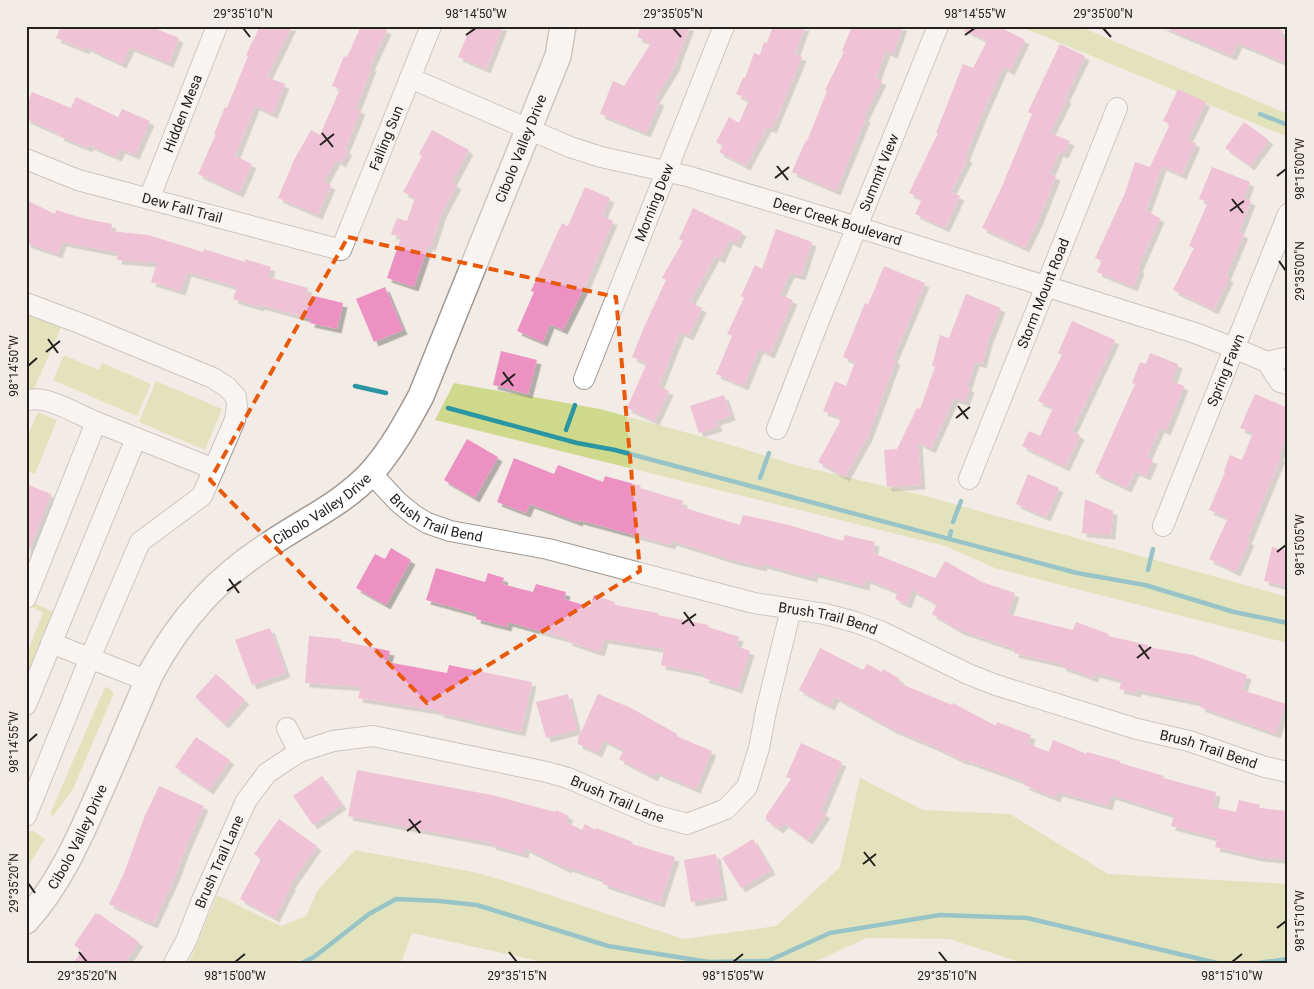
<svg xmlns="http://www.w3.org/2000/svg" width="1314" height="989" font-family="Roboto,sans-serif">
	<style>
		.green { fill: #cfd98b }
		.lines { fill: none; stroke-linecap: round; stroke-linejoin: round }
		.stream { stroke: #2a96a4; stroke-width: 4.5 }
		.building { fill: #ec91c2; filter: url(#shadow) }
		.minor-casing { stroke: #a09893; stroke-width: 22 }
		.major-casing { stroke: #a09893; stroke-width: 28 }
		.minor { stroke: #fff; stroke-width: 20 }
		.major { stroke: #fff; stroke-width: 25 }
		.marked { fill: none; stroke: #e8590c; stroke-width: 4; stroke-dasharray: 10 6; stroke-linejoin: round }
		.ticks { fill: none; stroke: #24211f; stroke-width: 2 }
		.labels { text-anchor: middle; stroke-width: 4.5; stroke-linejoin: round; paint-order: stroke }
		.street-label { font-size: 14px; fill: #24211f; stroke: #f3ebe6 }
		.neatline { fill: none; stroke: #24211f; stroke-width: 2 }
		.ticks-label { font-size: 12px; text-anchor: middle; fill: #24211f }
	</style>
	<defs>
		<filter id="shadow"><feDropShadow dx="4.5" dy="4.5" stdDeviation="0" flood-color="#0004"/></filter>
	</defs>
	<rect width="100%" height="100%" fill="#f3ebe6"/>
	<path class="green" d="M1019,26H1078L1288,114V137Z
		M26,313L61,328L34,389L26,391Z
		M64,355L99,370L102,363L151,384L137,416L53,380Z
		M156,381L222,409L205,450L139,422Z
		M454,383L600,409L721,442L795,465L918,494L1288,597V643L995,568L945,546L435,420Z
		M38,412L57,420L35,474L26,471V439Z
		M34,603L55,613L31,674L26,673V655L43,613L32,607Z
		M105,687L109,688L114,693L73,789L53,816L50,814Z
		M860,778L923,810L1010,814L1108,874L1288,884V963H1023L949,939L867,938L812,963H547L412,933L401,963H189L217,895L281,926L306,916L318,890L355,850L478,873L528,888L684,939L776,926L822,884L840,867Z
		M32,830L45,839L26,869V831L30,832Z"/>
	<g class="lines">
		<path class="stream" d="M1260,114L1288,125
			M355,386L386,393
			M448,408L577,443L615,450L1077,573L1145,585L1234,612L1288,623
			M566,430L575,405
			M760,478L769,453
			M953,522L961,501
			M949,539L951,531
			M1148,570L1153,549
			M302,963L314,957L369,914L396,899L439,901L477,905L608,946L709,962L768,961L830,933L940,915L1027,918L1217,963
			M1258,963L1288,959"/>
	</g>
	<path class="building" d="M61,26H149L179,38L169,63L130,47L122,64L86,47L85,50L56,38Z
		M260,26H292L267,77L285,84L273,114L255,106L235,156L252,164L239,193L198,174L216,134H214L225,107L227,108L248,56L246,55Z
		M361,26H379L387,30L370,66L372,67L356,108L361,110L345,149L348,151L341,163L336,160L324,182L331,185L318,215L278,198L294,160L311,130L320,135L340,89L332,86L344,56L347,57Z
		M471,26H503L486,69L458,57Z
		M641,26H690L676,62L677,63L655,99L660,101L646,133L600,114L613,81L624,86L651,43L637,37Z
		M773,26H805L795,54L802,57L772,129L767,127L746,166L719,152L723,146L716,142L729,117L739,123L749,100L736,94L743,78H745L754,53L760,55L764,42L767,43Z
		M852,26H903L893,54L886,51L876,78L882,81L864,117L866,118L836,191L792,172L806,140L807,141L827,91L825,90L844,52L842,51Z
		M958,26H998L1025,40L1010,71L1003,67L982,115L965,157L968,158L951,192L960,196L945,228L915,214L922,199L909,193L938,133H936L963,64L973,68L987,41Z
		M1161,26H1271L1283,31L1281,37L1288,39V64L1238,43L1232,56Z
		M1060,44L1085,56L1065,98L1067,99L1050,133L1070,141L1064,154L1059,152L1050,174L1056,176L1039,219L1025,248L982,228L1000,191L1032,114L1028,112Z
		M1178,89L1206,102L1188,139L1196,143L1182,175L1162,166L1146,211L1160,218L1138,268L1140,269L1133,287L1097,272L1102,261L1095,258L1125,193L1135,162L1150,167L1170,124L1163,121Z
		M32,92L71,108L76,97L118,117L122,109L150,121L135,155L121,149L117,157L89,145L88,148L59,136L60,134L26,119V106Z
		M1244,122L1269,140L1250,166L1225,148Z
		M432,130L469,150L452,182L457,185L442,213L431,247L428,246L414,287L387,278L401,237L391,234L397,218L407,221L415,198L403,192L422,156L419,154Z
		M1212,167L1250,182L1244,198L1251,201L1239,232L1244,234L1226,276L1229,278L1214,310L1173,290L1194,248L1189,246L1208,202L1199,199Z
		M585,187L610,198L602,216L613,221L588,280L563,330L550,324L543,342L517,331L534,292L531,291L562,223L568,226Z
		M26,200L55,214L56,210L82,218L112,224L110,231L148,235L203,252L204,249L245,262V259L271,267L268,277L308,288L306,294L343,303L337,329L310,323L311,319L260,305L259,307L233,299L237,287L187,272L181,291L151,282L157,263L117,260L118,253L62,242L58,254L26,243Z
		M693,208L742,232L736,244L729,240L720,259L715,256L690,302L702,308L689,336L680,332L659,386L669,391L655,421L627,408L647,363L632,357L645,325L666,280L662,278L683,241L679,239Z
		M776,229L812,242L801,276L790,273L780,295L793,300L770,354L759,349L744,386L716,374L732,336L727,334L744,298L741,296L755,265L762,269Z
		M884,266L925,283L893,359L896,360L868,436L845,477L818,462L842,418L823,411L835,381L846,386L855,362L843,357L865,303L868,305Z
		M385,287L403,330L374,342L356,299Z
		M966,294L1001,308L988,341L982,364L975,362L967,387L970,388L965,402L954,398L931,449L918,442L921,485L887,487L884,450L897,449L917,408L920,409L935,367L932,366L940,335L949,338Z
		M1072,321L1115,340L1072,431L1080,435L1065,467L1022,446L1029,431L1040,436L1053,408L1038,401L1062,355L1058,353Z
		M501,351L537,360L528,394L493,385Z
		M1150,353L1178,364L1172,381L1184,386L1166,431L1160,428L1147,457L1153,460L1146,476L1135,471L1127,488L1095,473L1135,384L1132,383L1140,362L1146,364Z
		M1255,394L1288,408V434L1279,456L1281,457L1247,540L1250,541L1236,572L1209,559L1228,518L1209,510L1225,472L1224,471L1230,455L1242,460L1253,433L1240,428Z
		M724,395L731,416L716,421L718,427L699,433L690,406Z
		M467,439L498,457L475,498L444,480Z
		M514,458L554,474L558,465L603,482L605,476L641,486L640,488L683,501L682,507L740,525L743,515L789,525L843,541L845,535L875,542L873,553L935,578L945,561L982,582L1015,593L1008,614L1073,630L1076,622L1109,634L1108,636L1148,645V647L1193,655L1247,675L1242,690L1286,704L1276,734L1200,707L1202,703L1137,690L1136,693L1119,689L1122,680L1095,673L1094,678L1061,666L1062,664L1014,653L1015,649L959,630L932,614L937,604L912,590L907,604L895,599L898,592L866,579L865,586L814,573L813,578L763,564L762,567L732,560L672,541L671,545L579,520L578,522L530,504L526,513L497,502Z
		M1028,474L1059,488L1046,517L1016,504Z
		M26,484L51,494L27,555H26Z
		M1085,499L1113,511L1111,535L1082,533Z
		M1272,547L1288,551V587L1264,581Z
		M391,548L411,560L386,605L356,588L375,554L385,559Z
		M436,568L485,582L488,573L504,578L502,584L533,592L536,584L566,592L564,599L590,607L594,595L615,602V605L658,613V615L708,625V627L739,637L736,646L750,651L738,689L704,678L706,674L661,665L664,649L604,639L600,652L567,641L568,639L508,622L507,627L476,619L477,614L426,600Z
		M270,628L286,673L252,685L235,640Z
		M309,636L341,639V641L390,651L387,662L447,673L449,665L532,682L521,732L439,713V711L358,698L361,687L305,683Z
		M820,648L863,670L867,664L882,672L883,669L900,679L897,682L952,705L953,703L996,726L997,722L1031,735L1028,744L1049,752L1053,740L1087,754V752L1120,761V763L1164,776L1163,778L1216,792L1213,807L1236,812L1239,800L1260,805L1259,808L1288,811V860L1258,857L1215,847L1217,838L1171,826L1174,815L1111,795L1108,806L1058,792L1056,798L1024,785L1026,782L965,760L964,761L933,746L892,729L835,697L830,706L799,690Z
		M216,674L245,700L224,724L195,697Z
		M568,694L577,730L546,738L536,702Z
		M598,694L631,708L677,734L676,736L712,751L696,789L656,772L653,777L619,759L624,750L603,740L598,753L578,744V739Z
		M196,737L230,760L209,790L175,767Z
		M801,743L842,762L821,811L826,814L808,840L784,823L779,829L766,820V816L791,779L786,777Z
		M357,770L492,795L555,812L556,810L569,816L566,822L582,830L585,824L595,830L596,828L633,842L632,844L675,857L660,903L603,884L604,880L568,867L567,869L525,848L524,854L491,845V843L348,816Z
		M322,776L342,805L313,825L293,796Z
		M159,786L204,806L186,847L174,879L153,924L109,904L123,876L144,818Z
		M279,819L317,846L290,885L291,886L275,918L240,899L261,859L254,854Z
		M753,839L771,870L741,888L722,858Z
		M716,854L723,896L691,902L684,860Z
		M95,914H99L139,942L125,963H73L82,951L74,945Z"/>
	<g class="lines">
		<defs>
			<g id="minor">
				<path id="s1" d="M410,78L570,147L601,157L687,176L857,227L1195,333L1234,348L1267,362L1280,382L1288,384"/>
				<path id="s2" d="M26,159L78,180L341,250L431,26"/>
				<path id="s3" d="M149,199L217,26"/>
				<path d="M26,303L82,324L213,378L227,387L236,397L237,406L235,420L202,496L140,542L90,658L26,816"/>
				<path d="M1267,362L1284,358L1288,359"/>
				<path id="s4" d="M584,379L724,26"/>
				<path d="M26,401C44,393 79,415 96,422L26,598"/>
				<path d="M96,422L214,469"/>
				<path id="s5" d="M777,429L818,323L938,26"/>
				<path id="s6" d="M371,473L398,502L414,515L427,523L450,531L548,549L754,603L825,614L855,622L882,632L968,674L996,685L1137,729L1189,741L1265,767L1288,772"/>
				<path id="s7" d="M969,479L1117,108"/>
				<path id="s8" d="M1163,526L1288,214"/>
				<path d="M51,643L148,681"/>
				<path d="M26,705L136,438"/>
				<path d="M287,728L299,752"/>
				<path id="s9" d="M174,963L186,941L202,900L246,801L267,773L299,752L333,741L373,736L547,772L568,778L654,815L687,824L726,809L747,787L759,748L766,711L791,609"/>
			</g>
			<g id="major">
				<path id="s10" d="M26,921C61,882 80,836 101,789C118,751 134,712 151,673C181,618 217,578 270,544C304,521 344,503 372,472C392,449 407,422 421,396L558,56L563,26"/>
			</g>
		</defs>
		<use href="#minor" class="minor-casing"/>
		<use href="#major" class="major-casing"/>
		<use href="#minor" class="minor"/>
		<use href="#major" class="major"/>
	</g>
	<path d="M0 0H1314V989H0ZM348,237L616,297L640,571L427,703L210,480Z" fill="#f3ebe6" fill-opacity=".55" fill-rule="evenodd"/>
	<path class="marked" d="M348,237L616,297L640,571L427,703L210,480Z"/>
	<path class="ticks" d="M243,28L250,37M673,28L681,37M1103,28L1111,37M466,35L476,28M965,35L975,28M322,133L333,147M320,145L334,134M777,166L788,180M1277,176L1286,169M775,178L789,167M1232,199L1243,213M1230,211L1244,201M1279,261L1286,271M48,339L58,353M46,352L60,341M28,366L37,358M503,372L513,386M501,385L515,374M958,406L968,419M956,418L970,407M1277,552L1286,545M229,579L239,593M227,591L241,581M684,612L694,626M682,624L696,614M1139,645L1149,659M1137,658L1151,647M28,742L37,734M409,819L420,833M407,831L421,821M864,852L875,866M863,864L876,854M28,883L35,893M1277,928L1286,921M79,952L87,962M509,952L517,962M939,952L947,962M235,962L245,954M733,962L743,954M1232,962L1242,954"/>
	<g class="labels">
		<g class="street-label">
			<text dy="5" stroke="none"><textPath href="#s3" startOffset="92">Hidden Mesa</textPath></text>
			<text dy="5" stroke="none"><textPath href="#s2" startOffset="449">Falling Sun</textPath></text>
			<text dy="5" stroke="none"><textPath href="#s10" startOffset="939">Cibolo Valley Drive</textPath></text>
			<text dy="5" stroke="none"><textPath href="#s5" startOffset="276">Summit View</textPath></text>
			<text dy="5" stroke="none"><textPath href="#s4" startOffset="190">Morning Dew</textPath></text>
			<text dy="5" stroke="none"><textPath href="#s2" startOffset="164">Dew Fall Trail</textPath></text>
			<text dy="5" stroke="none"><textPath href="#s1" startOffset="452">Deer Creek Boulevard</textPath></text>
			<text dy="5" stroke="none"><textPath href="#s7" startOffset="200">Storm Mount Road</textPath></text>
			<text dy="5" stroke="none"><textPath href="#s8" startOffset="168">Spring Fawn</textPath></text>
			<text dy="5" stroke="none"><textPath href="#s10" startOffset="519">Cibolo Valley Drive</textPath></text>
			<text dy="5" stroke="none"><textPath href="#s6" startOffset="82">Brush Trail Bend</textPath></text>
			<text dy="5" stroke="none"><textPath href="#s6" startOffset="488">Brush Trail Bend</textPath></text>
			<text dy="5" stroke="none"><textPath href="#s6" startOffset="892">Brush Trail Bend</textPath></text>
			<text dy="5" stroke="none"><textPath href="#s9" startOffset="580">Brush Trail Lane</textPath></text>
			<text dy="5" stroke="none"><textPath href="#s10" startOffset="99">Cibolo Valley Drive</textPath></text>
			<text dy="5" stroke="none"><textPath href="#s9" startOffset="111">Brush Trail Lane</textPath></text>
		</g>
	</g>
	<rect width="1314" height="989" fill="none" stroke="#f3ebe6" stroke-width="55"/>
	<rect x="28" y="28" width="1258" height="934" class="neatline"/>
	<g class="ticks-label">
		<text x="243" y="18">29°35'10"N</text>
		<text x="476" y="18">98°14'50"W</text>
		<text x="673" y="18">29°35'05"N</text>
		<text x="975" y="18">98°14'55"W</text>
		<text x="1103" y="18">29°35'00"N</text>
		<text transform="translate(1300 169) rotate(-90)" y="4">98°15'00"W</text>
		<text transform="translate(1300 271) rotate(-90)" y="4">29°35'00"N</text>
		<text transform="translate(14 366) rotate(-90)" y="4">98°14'50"W</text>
		<text transform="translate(1300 545) rotate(-90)" y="4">98°15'05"W</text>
		<text transform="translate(14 742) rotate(-90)" y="4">98°14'55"W</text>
		<text transform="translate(14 883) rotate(-90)" y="4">29°35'20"N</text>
		<text transform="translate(1300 921) rotate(-90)" y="4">98°15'10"W</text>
		<text x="87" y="980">29°35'20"N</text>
		<text x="235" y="980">98°15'00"W</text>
		<text x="517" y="980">29°35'15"N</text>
		<text x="733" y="980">98°15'05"W</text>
		<text x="947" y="980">29°35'10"N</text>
		<text x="1232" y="980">98°15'10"W</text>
	</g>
</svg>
